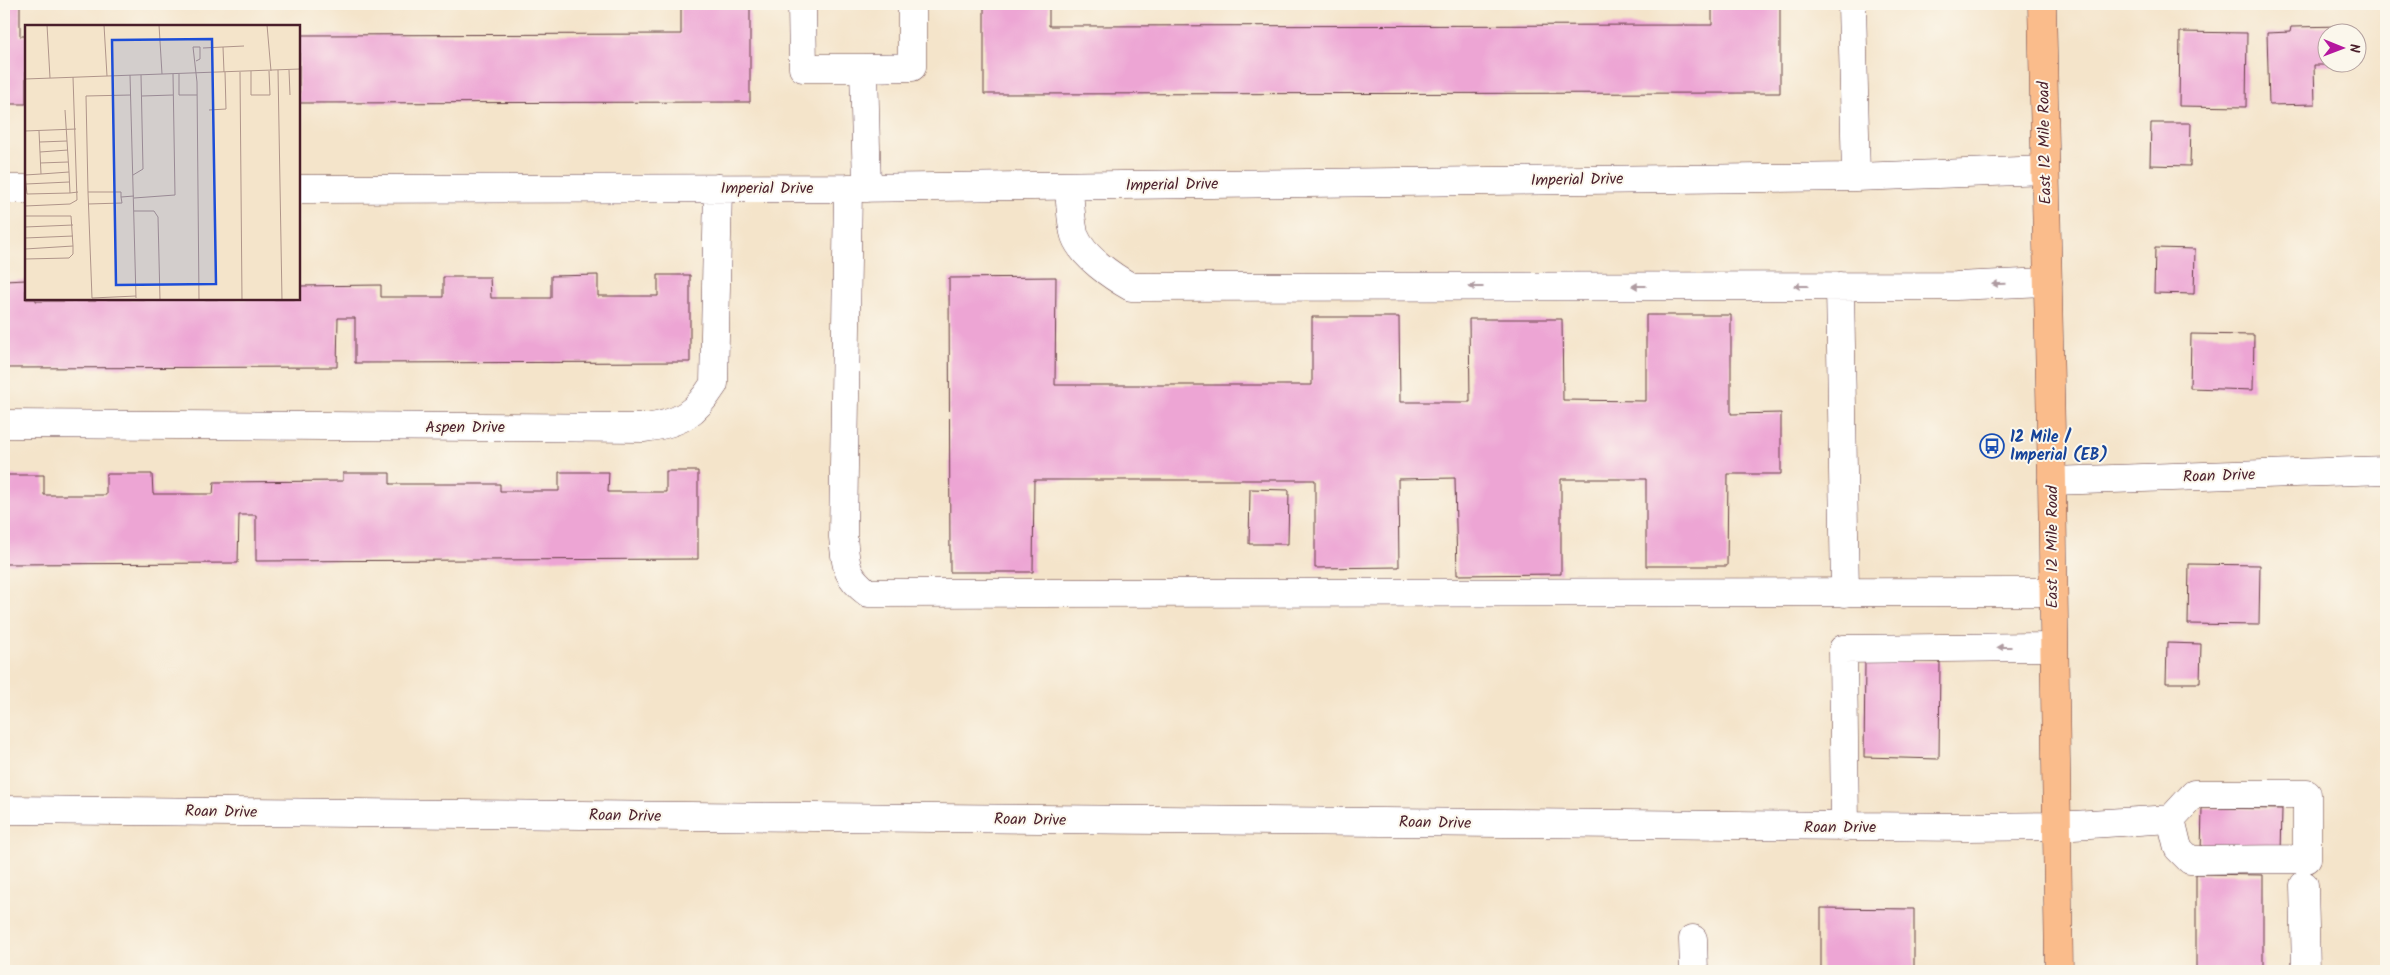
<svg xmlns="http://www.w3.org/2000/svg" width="2390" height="975" font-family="Kalam,sans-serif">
<rect width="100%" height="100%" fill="#fbf7ec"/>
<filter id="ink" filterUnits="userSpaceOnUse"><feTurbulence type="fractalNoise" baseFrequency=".02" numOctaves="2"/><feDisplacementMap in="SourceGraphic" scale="10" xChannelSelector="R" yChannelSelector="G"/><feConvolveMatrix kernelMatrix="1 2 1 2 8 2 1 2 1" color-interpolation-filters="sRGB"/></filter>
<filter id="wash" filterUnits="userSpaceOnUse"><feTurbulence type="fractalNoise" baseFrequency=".0096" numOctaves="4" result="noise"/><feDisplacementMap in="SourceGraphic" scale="20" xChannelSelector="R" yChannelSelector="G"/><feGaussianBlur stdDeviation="1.12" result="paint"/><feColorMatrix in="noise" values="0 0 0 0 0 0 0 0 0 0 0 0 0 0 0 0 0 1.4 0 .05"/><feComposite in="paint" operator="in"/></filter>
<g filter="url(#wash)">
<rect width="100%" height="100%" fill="#f4e4ca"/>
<g id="blocks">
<!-- building -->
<path fill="#eda5d4" d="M4,4H20V36H26V104H4Z
M681,4H750V102L299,103V35L681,34Z
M984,4H1049V26L1712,25V4H1780V93L984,94Z
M2344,26V32H2328V62H2344V65H2314L2315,104L2269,105L2267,33L2290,32L2291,27Z
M2180,32L2247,33L2246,107L2179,106Z
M2151,123H2191L2190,166L2150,165Z
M2155,248L2195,249L2194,294L2154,293Z
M598,275V296H658V275H690V362L355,363V318H338L337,367L4,368V281L26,280V299H36V301H96V299H299V286L381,285V297H443V277H490L491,298H551V276Z
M1056,277L1055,385H1312V317H1399L1400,402H1470L1469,319H1562L1563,400L1646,401V315H1731V414L1781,413V474H1728L1727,566H1646V479H1561V574L1457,575L1455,478L1398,479L1399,567L1315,568V480H1034L1033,572H950L949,278Z
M2191,334L2254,335L2253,390L2190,388Z
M666,471H698V559L256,561V515H239L238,563L4,564V475H44V495H106V474H152L153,494H213L214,482L343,481V473H390V484H500V491H559V472H609L608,492H666Z
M1250,489L1289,490L1288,544H1249Z
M2189,564L2260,565L2259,625L2188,624Z
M2167,643L2201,644L2200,683H2166Z
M1865,661L1940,662L1939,759L1864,757Z
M2202,808L2282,809L2281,854L2201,853Z
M2196,874L2263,875V971H2196Z
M1821,908L1914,909V971H1821Z"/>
</g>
</g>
<g filter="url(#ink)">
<use href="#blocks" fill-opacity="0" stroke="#643d43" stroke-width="1"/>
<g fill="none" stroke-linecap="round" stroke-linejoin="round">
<!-- minor casing -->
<g stroke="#643d43" stroke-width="29">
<path id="minor" d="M802,4L803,68H864
M1852,4L1856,177
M1068,186C1071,201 1070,221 1075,236C1082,256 1113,277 1131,287L1956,286L2048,282
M848,188L843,537C846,564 844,575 868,593L2052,592
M867,188L864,68L912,67V4
M4,189H26
M299,189L848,188L1856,177L2045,170
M1840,286L1845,593
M4,424L645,428C681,423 695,414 714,384L718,188
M2052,481L2386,470
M4,810L1967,827L2057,826L2171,819L2194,794H2307V859L2190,860L2178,848L2171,819
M1845,827L1843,649L2053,647
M2304,885L2306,971
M1693,939L1694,971"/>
</g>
<!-- major casing -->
<g stroke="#643d43" stroke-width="29">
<path id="major" d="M2042,4L2052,481L2059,971"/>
</g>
<!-- minor -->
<use href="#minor" stroke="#fff" stroke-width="28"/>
<!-- major -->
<use href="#major" stroke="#fabc8b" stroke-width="28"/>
</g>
<!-- one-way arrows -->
<defs><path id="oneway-solid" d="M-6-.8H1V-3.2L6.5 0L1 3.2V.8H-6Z" transform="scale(1.25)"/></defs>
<g fill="#ae9aa0">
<use href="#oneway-solid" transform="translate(1999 284) rotate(178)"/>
<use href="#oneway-solid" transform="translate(1639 286) rotate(180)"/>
<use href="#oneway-solid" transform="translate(1801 286) rotate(180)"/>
<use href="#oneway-solid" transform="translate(1476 287) rotate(180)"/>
<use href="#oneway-solid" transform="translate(2004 647) rotate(180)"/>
</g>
</g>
<!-- icons -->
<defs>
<g id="bus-ring" transform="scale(1.25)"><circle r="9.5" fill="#fbf7ec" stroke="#1a4fb4" stroke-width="1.5"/><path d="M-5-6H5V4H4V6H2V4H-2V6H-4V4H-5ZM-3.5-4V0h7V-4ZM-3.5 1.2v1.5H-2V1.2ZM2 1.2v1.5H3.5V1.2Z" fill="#1a4fb4"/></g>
</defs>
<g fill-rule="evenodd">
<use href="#bus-ring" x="1992" y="446"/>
</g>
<g text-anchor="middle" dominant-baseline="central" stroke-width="4" stroke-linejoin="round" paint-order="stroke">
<!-- street labels -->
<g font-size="16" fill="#4a1f2b" stroke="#fbf7ec">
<text transform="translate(2045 143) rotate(-91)">East 12 Mile Road</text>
<text transform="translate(1577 180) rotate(-1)">Imperial Drive</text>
<text transform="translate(1172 185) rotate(-1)">Imperial Drive</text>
<text x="767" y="188">Imperial Drive</text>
<text x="465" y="427">Aspen Drive</text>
<text transform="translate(2219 476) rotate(-2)">Roan Drive</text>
<text transform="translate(2052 547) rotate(-90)">East 12 Mile Road</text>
<text transform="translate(221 812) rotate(1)">Roan Drive</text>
<text transform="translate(625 816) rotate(1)">Roan Drive</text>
<text transform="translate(1030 820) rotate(1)">Roan Drive</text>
<text transform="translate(1435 823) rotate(1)">Roan Drive</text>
<text x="1840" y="827">Roan Drive</text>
</g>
<!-- transit labels -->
<g font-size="16" font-weight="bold" fill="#164399" stroke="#fbf7ec" text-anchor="start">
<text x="2010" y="437">12 Mile /<tspan x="2010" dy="18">Imperial (EB)</tspan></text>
</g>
</g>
<!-- overview -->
<g transform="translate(25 25)">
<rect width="275" height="275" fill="#f4e4ca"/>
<path fill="none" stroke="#b0958a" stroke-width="1" d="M22,0L25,53M79,0L82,51M134,0L137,49M242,0L246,46M198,22L219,21M178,23L198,22L199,47M171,36L175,34V22H168L172,57L174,275M253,45L257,275M264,45L265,70M226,46V70H245L244,46M215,47L217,275M154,49V70H172M105,50L111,273M0,54L275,44M106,70L61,71L63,167L67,273L111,271M117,71L148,70M40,85L42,116M184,85L201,84L200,47M0,106L51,104M14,106L16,149L44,147L45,168L53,167M15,117L42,116L44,147M15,127L43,125M15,138L43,137M16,149L0,150L2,169L45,168M108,150L118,144L116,50M1,159L44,157M63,167H96V172L109,171M109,173L150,170L148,49M63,179L97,178L96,172M0,181L45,179L52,175L48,52M109,186H129L133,192L135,275M0,191H46L48,221L0,224M0,202L48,200M0,213L48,211M0,234L44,233L48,229V221"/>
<path fill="#1d4ed8" fill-opacity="0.15" stroke="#1d4ed8" stroke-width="2.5" d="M187,14L191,259L91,260L87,15Z"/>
<rect width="275" height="275" fill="none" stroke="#4a1f2b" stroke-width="2.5"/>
</g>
<!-- margin -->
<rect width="2390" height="975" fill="none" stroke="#fbf7ec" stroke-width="20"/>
<!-- north arrow -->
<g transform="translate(2342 48) rotate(91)"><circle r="24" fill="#fbf7ec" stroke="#b4a19f"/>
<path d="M0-4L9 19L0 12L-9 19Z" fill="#b5179e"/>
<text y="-8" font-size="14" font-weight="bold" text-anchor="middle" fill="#4a1f2b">N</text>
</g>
</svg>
